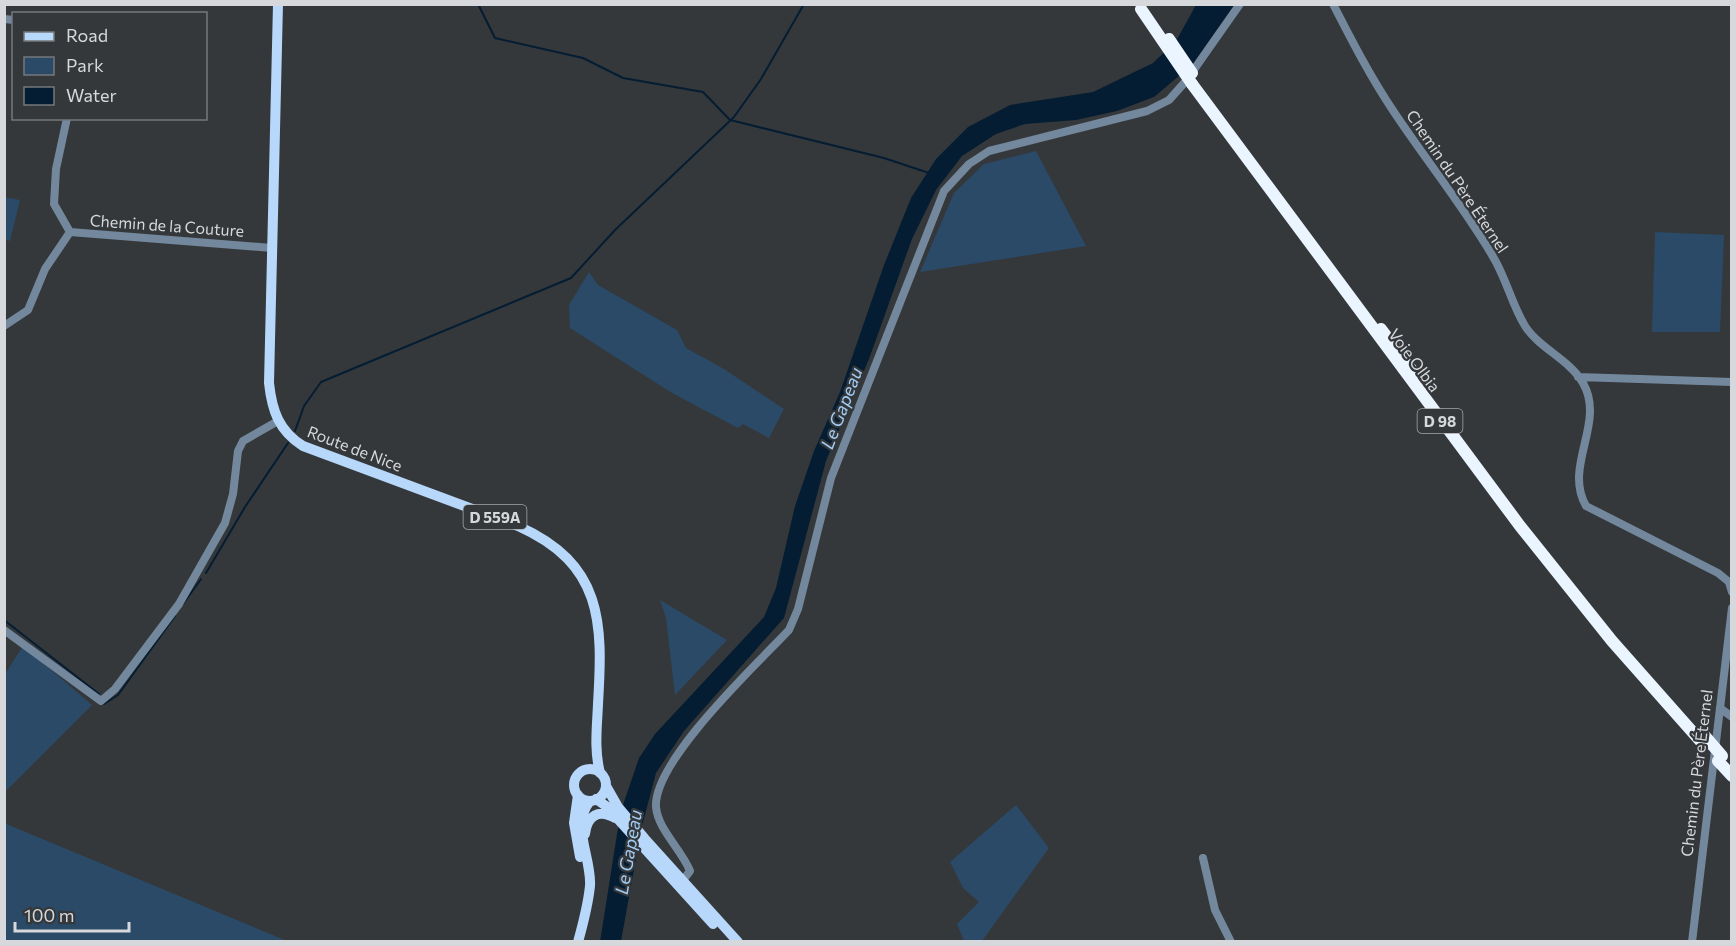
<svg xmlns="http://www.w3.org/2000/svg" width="1736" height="946" font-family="Commissioner,sans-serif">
<rect width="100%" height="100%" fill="#34383b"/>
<!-- green -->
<path fill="#2b4a68" d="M1036,151L1086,246L920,272L954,193L984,164Z
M4,197L20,200L10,241L5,239Z
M1655,232L1724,235L1720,332H1652Z
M589,272L598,285L677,330L686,348L724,369L784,409L769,438L743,424L738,428L672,393L570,328L569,305Z
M660,600L727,640L675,695L666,618Z
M23,646L92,705L5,792V674Z
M1016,805L1049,848L982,941H964L957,924L979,902L963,888L950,862Z
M4,823L287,941H5Z"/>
<!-- water -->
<path fill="#051d33" d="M1196,5H1234L1192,65L1154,97L1117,111L1076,120L1025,124L996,134L962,156L936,190L912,239L869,359L826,461L784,618L684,731L656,773L642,826L621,941L600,942L617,834L624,802L639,758L655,734L764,617L776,588L795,506L814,451L840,392L884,265L911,198L936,159L968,127L1010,105L1093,92L1153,63L1176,41Z"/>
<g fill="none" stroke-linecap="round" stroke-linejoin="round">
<!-- stream -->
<path stroke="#051d33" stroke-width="2" d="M478,4L495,38L583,58L623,78L703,92L730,120L884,158L929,173
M295,431L304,406L321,382L571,278L615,230L734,117L761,79L804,4
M206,573L245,507L288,443
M183,604L201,579
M4,620L99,694
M104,704L118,695L175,616"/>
<!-- minor -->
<path stroke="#74889d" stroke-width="8" d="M1333,4C1352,41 1371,78 1394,112C1426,160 1463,206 1492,255C1506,277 1511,303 1525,326C1539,348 1570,360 1583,383C1606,423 1563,466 1586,506L1718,573L1729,582L1732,592
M4,19L14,20
M67,118L56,169L54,204L70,232
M4,326L28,310L45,269L70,232L272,248
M1578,377L1732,382
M4,630L101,701L115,689L179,604L225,523L233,494L238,451L243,441L278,421
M1720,708L1732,717
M1203,858L1215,910L1231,942
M680,884L690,871C682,850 658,830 656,807C653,761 757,664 789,630L798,609L831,478L944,191L969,164L989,151L1147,111L1169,100L1186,81L1240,4
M1692,942L1732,608"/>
<!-- major -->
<path stroke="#b7d8fb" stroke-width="10" d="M278,4L269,383C272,411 279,431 303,446L518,526C603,564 603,622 598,704C597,728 594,749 600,773
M574 785a16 16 0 1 1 32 0a16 16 0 1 1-32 0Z
M606,786L618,807L645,839L738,942
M578,795L574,823L580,857
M596,799L606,806L713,924
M585,834C587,815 599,809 615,818
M578,942C583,924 588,905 590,886C592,858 570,825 590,801"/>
<!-- highway -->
<path stroke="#ebf5ff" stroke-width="12" d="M1169,39L1192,73
M1192,84L1520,526L1612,641L1704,745
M1381,329L1414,373
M1718,761L1732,776"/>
<!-- highway-bridge -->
<path stroke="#ebf5ff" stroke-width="12" d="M1141,9L1192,84
M1703,734L1722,756"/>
</g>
<g text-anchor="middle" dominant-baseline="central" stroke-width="4.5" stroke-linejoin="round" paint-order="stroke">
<!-- shield labels -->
<g fill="#34383b" stroke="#a5a8ab" stroke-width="1.5">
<rect x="1417.5" y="409" width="45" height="24" rx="4.5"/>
<rect x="463.5" y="505" width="63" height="24" rx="4.5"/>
</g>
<g font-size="15" font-weight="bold" fill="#d6d8db">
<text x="1440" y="421">D 98</text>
<text x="495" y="517">D 559A</text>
</g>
<!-- street labels -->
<g font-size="16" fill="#d6d8db" stroke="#34383b">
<text transform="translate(1458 181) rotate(56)">Chemin du Père Éternel</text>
<text transform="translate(167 225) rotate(4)">Chemin de la Couture</text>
<text transform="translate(1415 360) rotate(53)">Voie Olbia</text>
<text transform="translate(355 448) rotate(21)">Route de Nice</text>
<text transform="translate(1696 773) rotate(-83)">Chemin du Père Éternel</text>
</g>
<!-- water labels -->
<g font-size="18" font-style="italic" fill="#a3cbf3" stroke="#34383b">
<text transform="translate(841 408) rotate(-69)">Le Gapeau</text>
<text transform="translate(628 852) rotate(-80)">Le Gapeau</text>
</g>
</g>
<!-- border -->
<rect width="1736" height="946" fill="none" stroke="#d6d8db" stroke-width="12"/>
<!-- legend -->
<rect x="12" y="12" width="195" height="108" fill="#34383b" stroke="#75787b" stroke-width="1.5"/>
<rect x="24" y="32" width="30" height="9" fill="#b7d8fb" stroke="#75787b" stroke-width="1.5"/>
<text x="66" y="42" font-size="18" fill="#d6d8db">Road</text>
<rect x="24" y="57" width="30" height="18" fill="#2b4a68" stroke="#75787b" stroke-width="1.5"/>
<text x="66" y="72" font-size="18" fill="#d6d8db">Park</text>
<rect x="24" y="87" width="30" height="18" fill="#051d33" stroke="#75787b" stroke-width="1.5"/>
<text x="66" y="102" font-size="18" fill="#d6d8db">Water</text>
<!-- scale -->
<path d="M15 922v9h114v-9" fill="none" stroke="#d6d8db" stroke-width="3"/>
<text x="24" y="922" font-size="18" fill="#d6d8db" stroke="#34383b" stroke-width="4.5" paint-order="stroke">100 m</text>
</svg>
